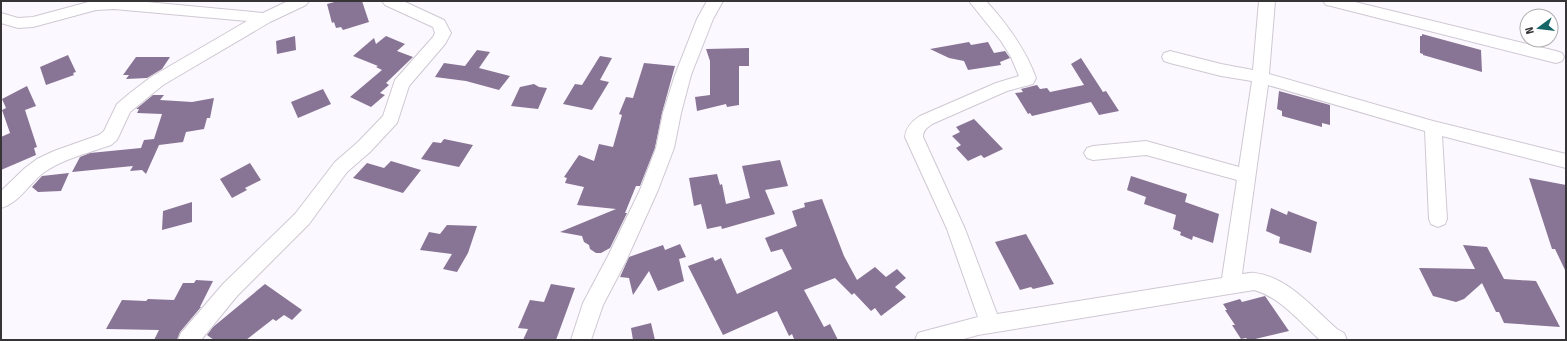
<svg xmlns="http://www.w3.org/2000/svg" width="1567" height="341" font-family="'Fira Sans Condensed',sans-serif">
<rect width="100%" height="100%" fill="#fcf8ff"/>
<!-- building -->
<path fill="#887494" d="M338,1H362L369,22L343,30L341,27L336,28L334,22L332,23L327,4Z
M1422,34L1481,50L1482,72L1423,55V54L1420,53V36H1422Z
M295,36L296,50L277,54L276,41Z
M386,36L405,44L397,51L413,57L386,83L389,85L380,93L385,95L371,107L350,97L382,70L376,67L378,66L353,56L374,38L376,44Z
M969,42L971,45L988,42L994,53L1005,51L1010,58L1000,62L1001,65L968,70L964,61L949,58L930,49Z
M749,48V66H739V105L727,107L726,104L697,111L695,97L710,95V61L706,49Z
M477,50L490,52L479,68L510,76L499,90L466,81L435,77L444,63L465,66Z
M68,55L76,72L73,73L74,75L46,85L40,67Z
M600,56L612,58L600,80L609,82L592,110L563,104L575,84L582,85Z
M136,57H170L162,69L147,78L126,79L129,75H123Z
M1081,58L1103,92L1106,91L1119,111L1099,115L1091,102L1032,116L1030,113L1028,114L1015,93L1023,92L1021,89L1037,85L1040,89L1047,88L1050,92L1084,85L1071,64Z
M644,63L675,66L662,113L655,148L640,186H636L625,213H627L610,248L601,253H596L590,249L589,245L584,242L582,236L560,232L616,209L577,205L584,187L565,183L567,178L564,177L579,155L594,161L599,144L613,147L622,115L619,114L626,97L633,98Z
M534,84L539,87L547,88L538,109L511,106L520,87Z
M27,86L36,106L25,110L37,147L34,148L36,155L1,170V137L10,133L2,110L6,108L2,99Z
M323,89L331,104L298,118L291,102Z
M1279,91L1330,105V125L1322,123V127L1282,116V111L1277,109Z
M153,95H164L160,100L192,102L214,98L210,118H207L204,129L186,132L183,142L159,145L146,174L142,170L130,171L133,166L72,172L80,157L90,153L141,148L144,140L154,139L162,114L137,113L139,109H136Z
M974,119L1003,149L984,158L981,155L968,161L956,148L961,145L952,136L960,132L956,127Z
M444,139L473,145L459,167L421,159L433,142L441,143Z
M780,160L788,186L765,190L775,214L722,229L721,226L707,229L701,204L694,206L689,178L717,174L720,185L722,184L726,204L750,198L742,166Z
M391,161L421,170L403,193L353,178L367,163L384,168Z
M250,163L261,180L245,188L247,190L232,198L220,179Z
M69,173L61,191L38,192L32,187L42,176Z
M1131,176L1187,194L1185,202L1219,214L1213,243L1193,236L1192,240L1180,235L1181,232L1173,229L1176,215L1144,204L1146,197L1127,190Z
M1529,178L1566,185V272L1555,249H1552Z
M822,199L844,256L857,280L875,267L886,277L897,269L906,278L895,287L906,297L881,316L875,308L871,311L854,293L852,295L835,278L804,290L824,327L830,324L838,340H792L794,339L792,334L789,336L777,311L723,335L688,266L713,257L715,261L721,258L737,294L792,269L782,249L771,252L765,238L797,226L792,211L805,207L804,203Z
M192,202V222L162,230L163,211Z
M1271,208L1287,215L1288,211L1317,222L1311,253L1279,243L1280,237L1266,231Z
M447,225L477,226L468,253L457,272L443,269L452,254L420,250L429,232L440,234Z
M1026,234L1054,284L1033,289L1031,287L1020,290L995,242Z
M680,244L686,257L679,259L684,281L658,291L649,271L633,295L629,278L620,277L629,257L663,245L665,250Z
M1463,245L1487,247L1504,279L1536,281L1560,327L1504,323L1499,312H1496L1482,283L1464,299L1456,302L1433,296L1419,268L1475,269Z
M196,280L213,281L200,307H201L180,332L177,340H154L159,330L106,329L122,300L146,301L148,299L174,300L183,283H194Z
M265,284L302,310L292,320L284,315L276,321L273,319L246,340H214L207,335L213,327Z
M551,284L575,288L556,340H523L528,329L518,328L530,300L544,302Z
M1265,296L1289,331L1251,340H1248L1246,338L1241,339L1232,325H1235L1225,310H1227L1223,304L1240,299L1242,302Z
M651,323L655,340H633L631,328Z"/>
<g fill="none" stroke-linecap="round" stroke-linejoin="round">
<!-- street casing -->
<g stroke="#cfc8d3" stroke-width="2">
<path id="street" d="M92,1H136L263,13L288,1H309L306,5L270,22L163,85L130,112L117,140L111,145C88,153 63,159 43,173C29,184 19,203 1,208V191L25,168L37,159L54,151L99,135L104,131L117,104L130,93L151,77L247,21L114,9L96,10L33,27L18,28L1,23V13L18,18L33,17Z
M382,1H403L444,20L451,33L445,44L409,86L397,123L370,152L347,172L309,224L237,296L201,340H178L181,333L223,284L295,214L335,162L358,142L383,116L395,80L433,37L435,33L433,27L385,5Z
M707,1H723L713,19L691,75L681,113L674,148L658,190L626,261L603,305L591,340H571L583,303L608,256L640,190L656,148L663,113L675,75L697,19Z
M969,1H986C1007,24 1025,48 1036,78L1033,84L1007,91L932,124C927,128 923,130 923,137L965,229L997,314L1222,278L1237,180L1146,155L1093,160L1087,158L1084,153L1087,148L1093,146L1146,141L1239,167L1252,81L1221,76L1170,63L1164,61L1162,57L1164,53L1170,51L1221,64L1253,70L1259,1H1275L1269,74L1433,121L1566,154V168L1442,136L1447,219L1445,224L1438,227L1431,224L1429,219L1425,131L1268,85L1242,274C1246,274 1251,272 1254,273C1287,276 1314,309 1337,329L1344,333L1347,340H1320C1300,322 1280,297 1254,290L978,335L960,340H915L918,333L925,331L978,317L947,229L905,137C906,127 912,121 920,116L996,83L1019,76L1011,57L1001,41Z
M1323,1H1351L1556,51L1562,53L1564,57L1562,61L1556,63L1331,6L1326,5Z"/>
</g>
<!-- street -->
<use href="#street" fill="#fff" fill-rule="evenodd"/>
</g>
<!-- border -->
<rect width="1567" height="341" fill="none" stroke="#373438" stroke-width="4"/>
<!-- north arrow -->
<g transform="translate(1539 28) rotate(255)"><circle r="19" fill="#ffffff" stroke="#afaeaf"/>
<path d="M0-3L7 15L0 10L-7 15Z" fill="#166567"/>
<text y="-6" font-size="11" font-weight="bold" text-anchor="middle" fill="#373438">N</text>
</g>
</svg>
